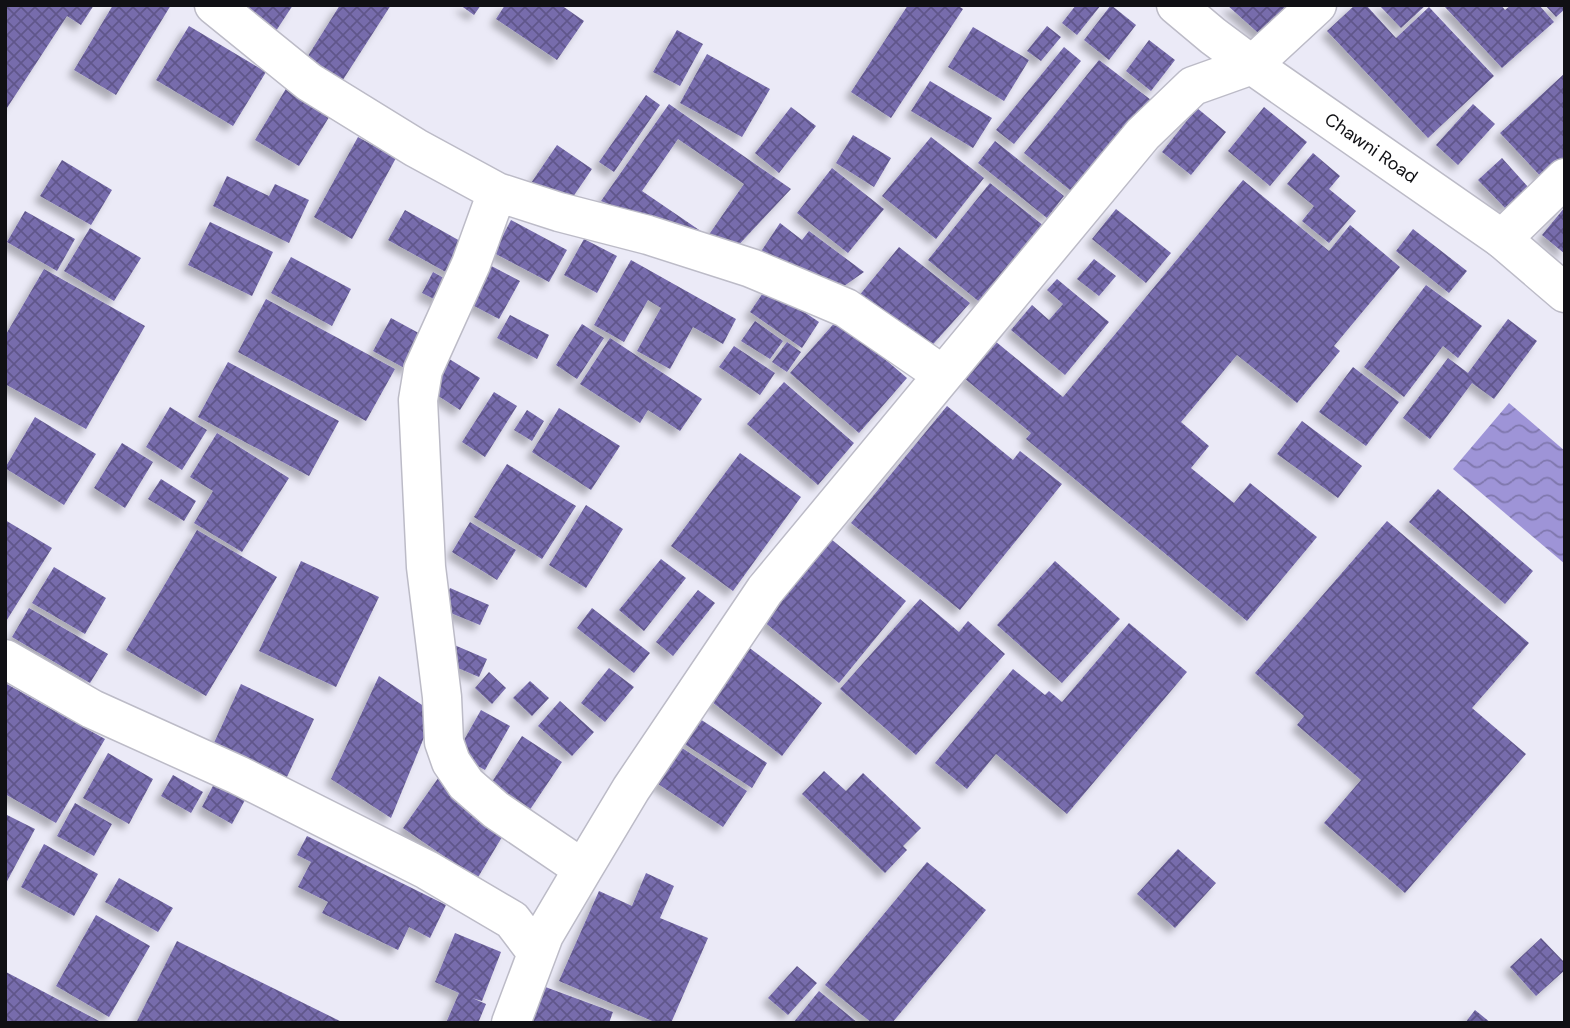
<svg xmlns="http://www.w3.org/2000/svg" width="1570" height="1028" font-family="'DM Sans',sans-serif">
<defs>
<pattern id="water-waves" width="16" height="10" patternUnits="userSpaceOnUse" patternTransform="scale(1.75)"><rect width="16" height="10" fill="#9e94d7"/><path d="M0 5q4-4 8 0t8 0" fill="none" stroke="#7f77ad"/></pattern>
<pattern id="building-cross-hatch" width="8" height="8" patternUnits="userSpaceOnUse" patternTransform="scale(1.75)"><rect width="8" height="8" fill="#776cac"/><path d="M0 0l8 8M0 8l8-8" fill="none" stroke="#60578b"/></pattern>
<filter id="shadow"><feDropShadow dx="-6" dy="6" stdDeviation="3.5" flood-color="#0004"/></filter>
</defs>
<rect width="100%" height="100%" fill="#ebeaf7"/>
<!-- water -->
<path fill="url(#water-waves)" d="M1509,403L1565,451V564L1453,469Z"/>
<!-- building -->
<path fill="url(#building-cross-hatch)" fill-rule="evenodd" filter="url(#shadow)" d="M5,5H94L81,25L67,16L5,111Z
M113,5H171L116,95L74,70Z
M230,5H293L272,37Z
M340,5H391L337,89L301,67Z
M460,5H481L474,15Z
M505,5H561L584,21L557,60L496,19Z
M908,5H957L963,9L891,118L851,92Z
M1076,5H1101L1077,35L1062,23Z
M1111,5L1136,25L1109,60L1084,40Z
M1227,5H1296L1265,39Z
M1355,5H1366L1396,38L1429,7L1494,76L1428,138L1327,31Z
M1379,5H1426L1401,28Z
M1447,5H1501L1505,10L1511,5H1539L1554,22L1502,68L1445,7Z
M1545,5H1565V9L1556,17Z
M189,26L266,72L233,126L156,80Z
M1047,26L1061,37L1041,61L1027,51Z
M973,27L1029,60L1004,101L948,67Z
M677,30L703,44L680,86L653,72Z
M1149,40L1175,60L1151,91L1126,71Z
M1064,47L1081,61L1014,144L996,130Z
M707,54L770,89L742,137L680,103Z
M1099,60L1151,100L1075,194L1024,153Z
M1565,73V164L1546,182L1500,133Z
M930,81L992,118L973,148L911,111Z
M287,87L331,114L299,166L255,140Z
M646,95L660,105L614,172L599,162Z
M669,104L791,189L732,252L601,201ZM678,139L744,184L708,236L642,191Z
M1473,104L1495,124L1458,165L1436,145Z
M791,107L816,126L779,173L755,153Z
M1264,107L1307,142L1270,186L1228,151Z
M1197,108L1226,132L1191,175L1162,152Z
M853,135L891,158L874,187L836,163Z
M358,137L396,158L352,239L314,217Z
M931,137L984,178L936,239L882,196Z
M995,141L1064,196L1047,218L978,163Z
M557,145L592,169L566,207L531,183Z
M1313,153L1340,176L1329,189L1356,211L1329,243L1302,221L1314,206L1287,184Z
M1502,158L1529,188L1506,209L1478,180Z
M62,160L112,190L91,225L40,196Z
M832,168L884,209L848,253L797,213Z
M227,176L269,196L275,184L309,200L289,243L213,206Z
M1243,180L1329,251L1350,225L1400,267L1334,346L1340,351L1297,403L1237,355L1181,422L1209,446L1191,468L1234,503L1250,483L1317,537L1247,621L1026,439L1031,433L964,378L995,341L1063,397Z
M990,183L1044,226L982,304L928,260Z
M1565,207V254L1542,235Z
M1116,209L1171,253L1146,283L1092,239Z
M405,210L469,246L453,276L388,240Z
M25,211L75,239L57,271L7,242Z
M511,220L567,250L549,282L494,253Z
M210,222L273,252L252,296L188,265Z
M780,223L802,240L809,231L864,272L837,291L754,262Z
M90,228L141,258L114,301L64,271Z
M1413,229L1467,271L1449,293L1396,251Z
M584,239L617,256L597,293L564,275Z
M899,247L970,303L926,352L858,297Z
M291,257L351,289L332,326L271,293Z
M1094,259L1116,276L1099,296L1077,279Z
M480,260L520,281L499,319L459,298Z
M631,260L736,319L723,344L693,327L670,369L637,351L661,308L648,300L624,342L594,325Z
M44,269L145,326L86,429L5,384V336Z
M433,272L458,286L446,305L422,293Z
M1057,279L1109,322L1065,375L1011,330L1032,305L1049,320L1063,304L1047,290Z
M1426,285L1482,326L1458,358L1443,346L1404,397L1364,367Z
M767,287L819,322L802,348L750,312Z
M266,299L395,369L366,421L238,352Z
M510,315L549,335L537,359L497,338Z
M391,318L426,337L408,370L373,351Z
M838,319L907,378L859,433L790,373Z
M1508,319L1537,341L1494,399L1472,383L1430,439L1403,418L1448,358L1468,373Z
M755,321L783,341L770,359L741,341Z
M582,324L604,338L577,379L556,365Z
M610,338L702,399L680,431L648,410L640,423L580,384Z
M787,342L801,352L787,372L772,362Z
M734,346L775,373L760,395L719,367Z
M446,357L480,378L460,410L426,388Z
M228,362L339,421L309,476L198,417Z
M1353,367L1399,402L1366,446L1319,412Z
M784,382L854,443L818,485L747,424Z
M494,392L517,406L485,457L462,442Z
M947,406L1013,460L1020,451L1062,484L960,610L851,523Z
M170,407L207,430L182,470L146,447Z
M559,408L620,446L591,490L532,452Z
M527,410L544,421L532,441L514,430Z
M35,417L96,454L64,505L5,468Z
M1302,421L1362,466L1338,498L1277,454Z
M217,433L289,478L242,552L194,523L213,491L190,477Z
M122,443L153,462L125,508L94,488Z
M740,453L801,497L733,591L671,546Z
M507,464L576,506L542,559L474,517Z
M161,479L196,501L184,521L148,499Z
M1438,489L1533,571L1505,604L1409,522Z
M586,505L623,529L586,588L549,565Z
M5,520L52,548L5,623Z
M1387,521L1529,643L1472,708L1526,754L1405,893L1324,823L1361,780L1297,725L1304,716L1255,673Z
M470,522L516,550L497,580L452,552Z
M197,530L277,577L206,696L126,650Z
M831,539L906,601L839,683L763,621Z
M661,559L686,578L644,631L619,610Z
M301,561L379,597L336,687L259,651Z
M1055,561L1120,619L1062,683L997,625Z
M54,567L106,598L85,634L32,603Z
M450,588L489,605L480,625L441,609Z
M698,590L715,603L673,656L656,642Z
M920,599L959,632L968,621L1005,654L916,755L840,689Z
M29,608L108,654L90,683L12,637Z
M592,608L650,653L634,673L577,628Z
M1129,623L1187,672L1067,814L996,754L967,789L935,763L1013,669L1045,695L1049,691L1062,702Z
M743,643L822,703L782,756L703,695Z
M452,644L487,659L479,677L444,662Z
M609,668L634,687L605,722L581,703Z
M489,672L506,688L492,704L475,688Z
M379,676L434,713L391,818L331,779Z
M530,681L549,698L532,716L513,698Z
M5,683L105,739L56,823L5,794Z
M241,684L314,719L286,779L213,745Z
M560,701L594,732L572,756L538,726Z
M481,710L510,726L485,770L456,754Z
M700,719L767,763L752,788L683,743Z
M522,736L562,762L527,814L488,788Z
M673,742L747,791L723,827L649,778Z
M108,753L153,779L129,824L83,798Z
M824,771L846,791L863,773L921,828L903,846L907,850L885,873L802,794Z
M441,774L508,827L477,879L403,828Z
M173,775L203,792L191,813L161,796Z
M215,782L245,800L232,824L202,807Z
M75,803L112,824L94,856L57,836Z
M5,814L35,829L5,885Z
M307,836L446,905L430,938L409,927L398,950L322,913L328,902L298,887L311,862L297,855Z
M44,844L98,874L74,916L21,887Z
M1178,849L1216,883L1175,928L1137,894Z
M927,862L986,910L892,1023H872L825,985Z
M646,873L674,886L660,918L708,938L671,1023H657L559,981L599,891L632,906Z
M119,878L173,908L158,932L105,902Z
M96,915L150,946L109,1017L56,986Z
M455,933L501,952L482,1001L472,998L486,1004L478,1023H446L459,993L435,982Z
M1541,938L1565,963V970L1536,996L1510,967Z
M177,941L344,1023H136Z
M797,966L817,983L788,1015L768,998Z
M6,972L103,1023H5Z
M540,985L613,1012L609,1023H527Z
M819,991L858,1023H793Z
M1475,1010L1491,1023H1465Z"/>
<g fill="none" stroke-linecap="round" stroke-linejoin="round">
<!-- street casing -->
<g stroke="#bcbbc7" stroke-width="41">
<path id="street" d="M214,5L309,82L416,148L497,192L559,212L648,235L751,268L846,308L943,375
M497,192L471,264L423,370L418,400L426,567L442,697L444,742L451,762L466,784L496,810L583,869
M1502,239L1565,178
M5,659L92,709L238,775L427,870L512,920L537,953
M511,1023L544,935L583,869L631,789L765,590L1143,134L1193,86L1252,65L1317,5"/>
</g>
<!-- secondary casing -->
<g stroke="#bcbbc7" stroke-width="41">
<g id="secondary">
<path id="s1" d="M1176,5L1213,36L1252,65L1502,239L1565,293"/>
</g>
</g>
<!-- street -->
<use href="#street" stroke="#fff" stroke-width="38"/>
<!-- secondary -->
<use href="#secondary" stroke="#fff" stroke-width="38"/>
</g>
<g text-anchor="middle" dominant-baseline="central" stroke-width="7" stroke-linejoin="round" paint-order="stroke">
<!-- street labels -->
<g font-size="18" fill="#101014" stroke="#f8f8fd">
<text stroke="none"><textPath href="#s1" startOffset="242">Chawni Road</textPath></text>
</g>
</g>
<!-- border -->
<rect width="1570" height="1028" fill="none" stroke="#101014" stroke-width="14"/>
</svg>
